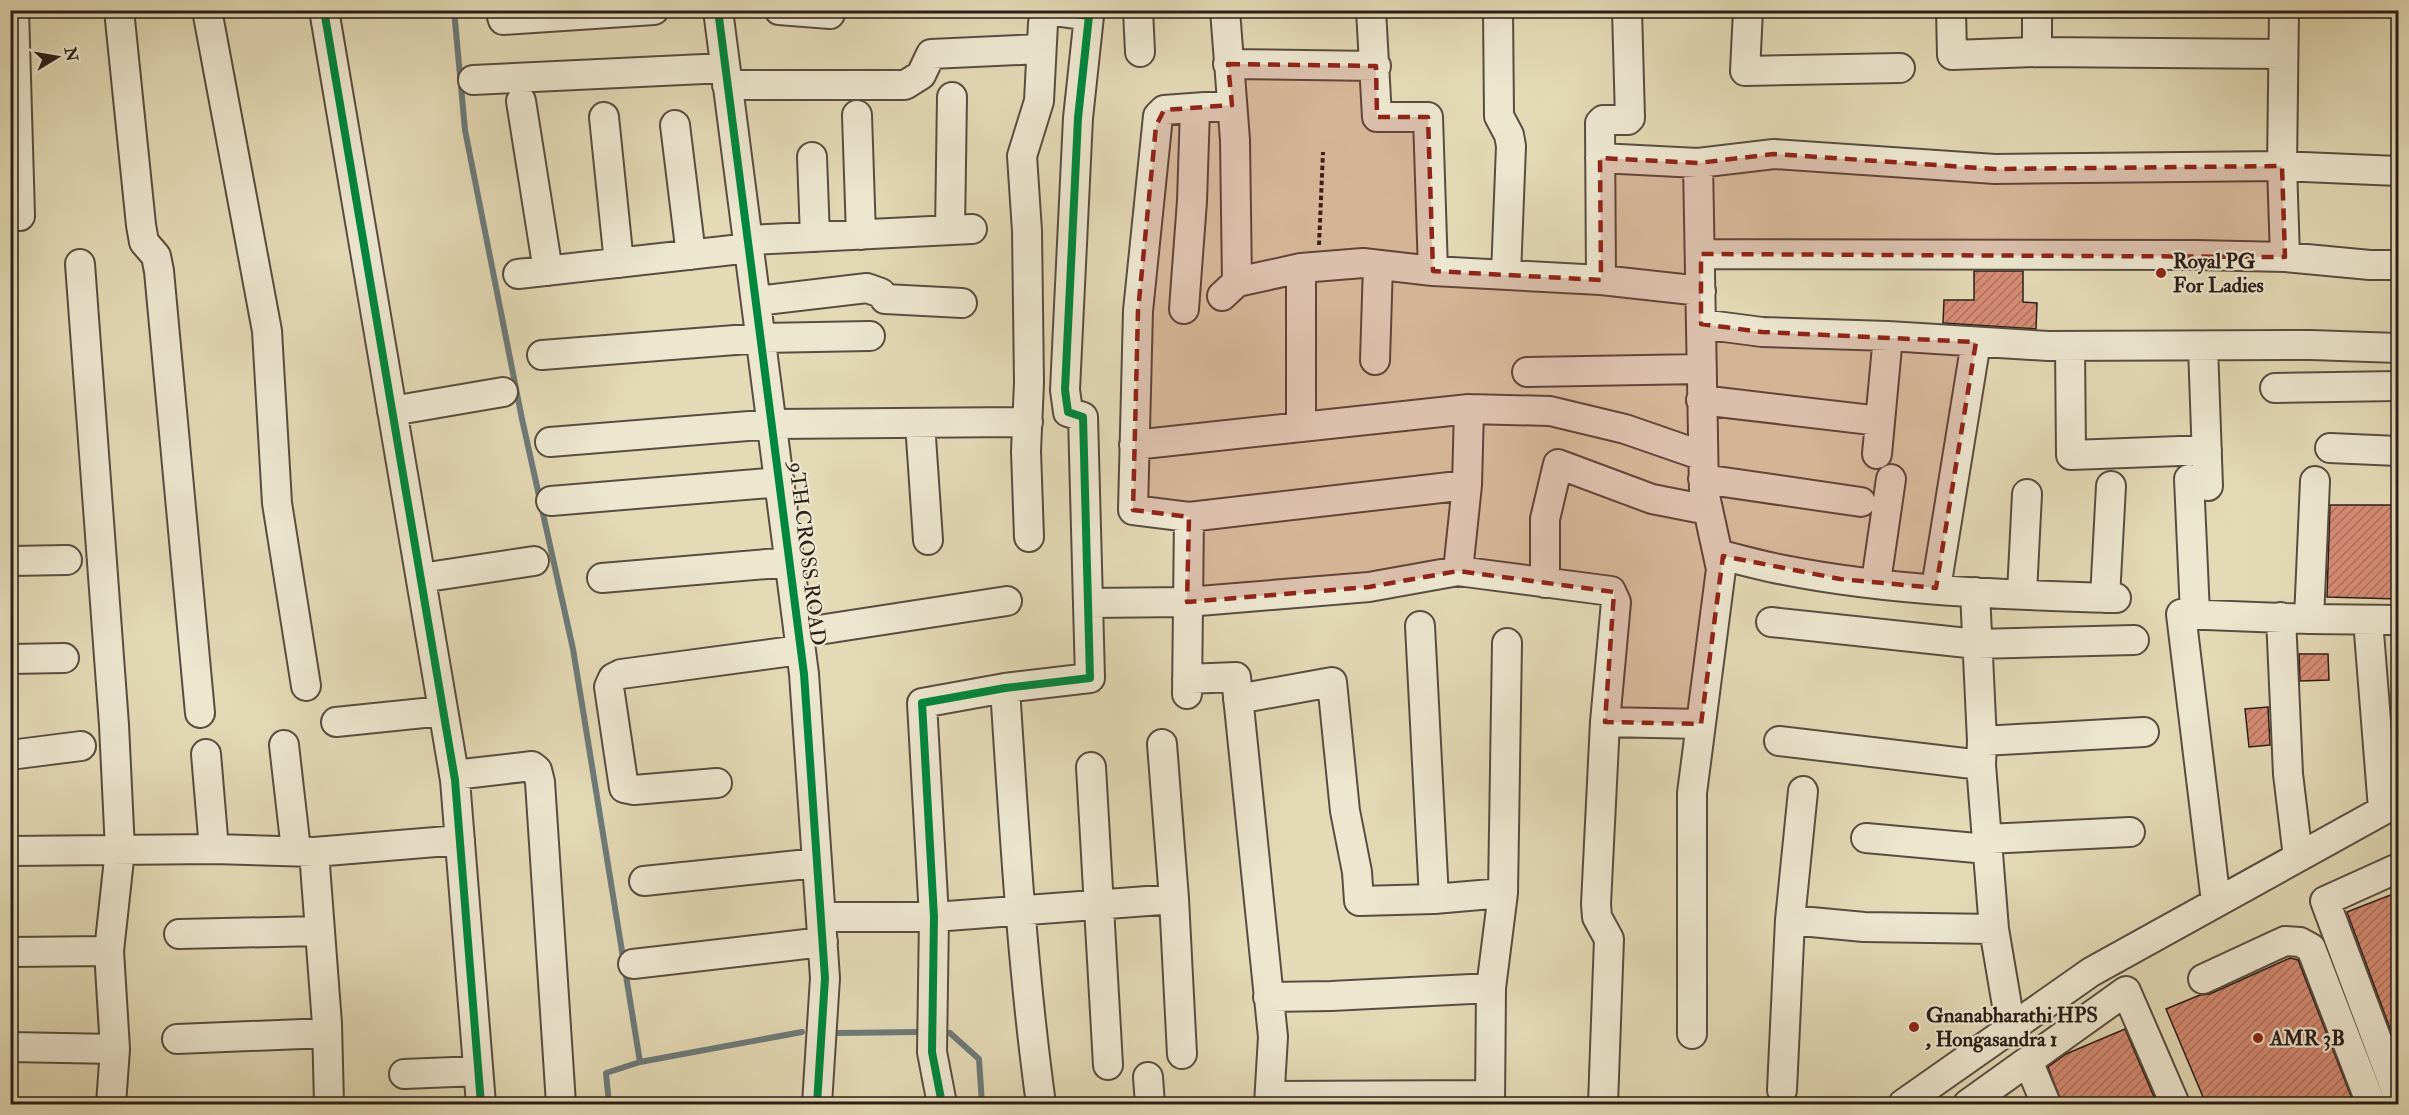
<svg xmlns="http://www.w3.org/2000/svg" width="2409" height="1115" font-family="'IM FELL Double Pica',serif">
<defs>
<pattern id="building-hatch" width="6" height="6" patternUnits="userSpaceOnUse" patternTransform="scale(1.5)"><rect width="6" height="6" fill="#d68c75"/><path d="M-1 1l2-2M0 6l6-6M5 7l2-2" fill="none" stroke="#ae725f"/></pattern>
</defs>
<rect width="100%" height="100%" fill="#e4dab6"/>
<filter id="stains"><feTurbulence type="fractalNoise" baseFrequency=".00333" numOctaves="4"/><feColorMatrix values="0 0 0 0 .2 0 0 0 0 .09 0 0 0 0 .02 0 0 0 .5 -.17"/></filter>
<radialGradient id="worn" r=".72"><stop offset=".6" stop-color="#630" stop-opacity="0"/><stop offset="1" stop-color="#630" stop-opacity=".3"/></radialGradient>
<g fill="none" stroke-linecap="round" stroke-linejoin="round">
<!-- stream -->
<path stroke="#6d7a79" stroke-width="6" d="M454,10L465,130L522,419L573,649L640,1062
M836,1033L921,1032
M950,1033L979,1059L982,1104
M609,1104L606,1073L640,1062L802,1032"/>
</g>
<!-- building -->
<path fill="url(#building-hatch)" stroke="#2a1e19" stroke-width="1.5" d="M1974,271H2023V302L2037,303L2036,329L1943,323L1944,300H1974Z
M2330,505H2398V599L2327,597Z
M2299,654H2328L2329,680L2300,681Z
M2268,707L2270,745L2249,747L2245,709Z
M2398,892V1050L2347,912Z
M2290,958L2298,960L2354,1104H2206L2166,1009L2200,995L2210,994Z
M2125,1029L2157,1104H2062L2048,1067L2066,1054Z"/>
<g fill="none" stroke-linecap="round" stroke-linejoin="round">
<!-- minor casing -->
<g stroke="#584d40" stroke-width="32">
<path id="minor" d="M14,10L20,216
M119,10L141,225L144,242L156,256L159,271L200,713
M207,10L267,331L277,503L306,686
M324,10L455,780L481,1104
M500,10L503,20L654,10
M718,10L804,674L825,978L817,1104
M779,10L830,14
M1138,10L1140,52
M1225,10L1235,140L1237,282
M1371,10L1377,117H1428L1433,271
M1498,10L1499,116L1509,135L1511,146L1506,275
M1748,10L1745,71L1900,68
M1951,10L1952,55L2037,52L2283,54
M2037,10V52
M2284,10L2282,166L2285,257
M1228,64L1376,66
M473,80L725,68
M727,85H905L921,75L931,54L1041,49
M521,101L548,271
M1232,105L1164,110L1158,116L1138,311L1133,510L1189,517L1467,485
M857,115L861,235
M604,117L619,263
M675,125L691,255
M812,157L815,237
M1600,158L1698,163L1774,154L1995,169L2282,166L2398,171
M950,230L952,97
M749,240L972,229
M1701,254L2196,255L2285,257L2370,265H2398
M80,264L114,725L120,850L109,951L115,1049L111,1104
M1301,268V426
M518,274L750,248
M1601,280L1600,123L1603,120H1628L1630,118L1627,10
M1222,296L1237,282L1301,268L1363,263L1433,271L1601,280L1701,291
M756,301L867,288L881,293L885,299L962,303
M1184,309L1192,201L1195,109
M1701,324L1762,332L1888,336L2048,346L2311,345L2398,348
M2070,346L2071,455L2207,450
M2203,347L2208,486
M542,355L761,338L870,336
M1375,360L1378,265
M1527,372L1701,369
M2275,388L2398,386
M1701,400L1880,421
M392,411L503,392
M920,423L928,540
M550,442L773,424L1028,422
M1134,445L1469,409L1550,411L1625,429L1703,456
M2330,448L2398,451
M1877,454L1888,336
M1703,479L1861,502
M2189,479L2195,614
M551,501L780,482
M1029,537L1026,451L1029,383L1027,231L1022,156L1039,101L1043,23L1047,10
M1718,554C1740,560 1762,566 1784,570C1889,591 2009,595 2116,598
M10,561L67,560
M1458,571L1467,485L1469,409
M421,578L534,561
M602,578L790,562
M1876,582L1891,479
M1545,583V519L1558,464L1652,499L1708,510
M1936,588L1976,342
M1975,592L1982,741L1981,765L1994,929L2011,1029
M2022,593L2027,494
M2105,598L2111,486
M1088,603L1187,602L1369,587L1458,571L1611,591L1616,602L1605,722L1596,904L1597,917L1609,939L1603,1104
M2281,617L2288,774L2298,857
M2309,619L2315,481
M2368,620L2383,809
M1771,622L1977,644L2134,640
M1420,626L1434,899L1503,893
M799,633L1007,601
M10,659L64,658
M1187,679L1236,677L1273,1037L1269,1104
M1005,688C1014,827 1022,966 1041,1104
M1187,694L1189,517
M1238,699L1332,682L1345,811L1357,872L1359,901L1434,899
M336,722L443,711
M1605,722L1701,724
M1779,741L1981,765
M1982,741L2144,732
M1162,744L1174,899L1182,1054
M284,745L296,850
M206,754L214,849
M10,755L81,746
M1091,767L1108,1065
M454,775L532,766L537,770L540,782L561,1104
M717,783L634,790L624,788L609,687L613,678L621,674L800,650
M1866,838L1987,849
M1986,839L2130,832
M10,851L214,849L314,852L460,840
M314,852L327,1024L329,1104
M2398,868L2325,901L2398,1096
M644,881L817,863
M2216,902L2181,614L2309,619L2398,620
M821,917H934L1174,899
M1790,920L1864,927L1994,929
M179,934L320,931
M10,952L109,951
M633,964L823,942
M2203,979L2285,941L2300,942L2311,948L2371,1104
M1268,997L1331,996L1491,988
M1692,1034V793L1721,569L1704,491L1698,163
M177,1039L327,1033
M10,1047L115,1049
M2028,1061L2126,991L2175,1104
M404,1074L478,1071
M1148,1077L1150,1104
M1782,1090L1790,920L1803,791
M1270,1096L1490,1095
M942,1104L932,1052L934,917L922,703L1005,688L1090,678L1083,417L1068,412L1065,390L1078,118L1089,16L1047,10
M1490,1104L1491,988L1503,893L1507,643
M1903,1104L2091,972L2398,802
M1968,1104L2028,1061L2046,1104"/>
</g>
<!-- path -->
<path stroke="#2a1e19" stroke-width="4" stroke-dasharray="4.5 3" stroke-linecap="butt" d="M1319,245L1323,152"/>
<!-- minor -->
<use href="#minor" stroke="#ede7d0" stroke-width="28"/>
<!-- cycleway casing -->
<g stroke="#ede7d0" stroke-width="11">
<path id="cycleway" d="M324,10L455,780L481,1104
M718,10L804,674L825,978L817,1104
M942,1104L932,1052L934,917L922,703L1005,688L1090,678L1083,417L1068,412L1065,390L1078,118L1089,16L1047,10"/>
</g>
<!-- cycleway -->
<use href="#cycleway" stroke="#00873e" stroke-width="8"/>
</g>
<!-- marked area -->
<path fill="#8f2418" fill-opacity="0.2" stroke="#8f2418" stroke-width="4.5" stroke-dasharray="12 8" stroke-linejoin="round" d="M1228,64L1376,66L1377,117H1428L1433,271L1601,280L1600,158L1698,163L1774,154L1995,169L2282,166L2285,257L1701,254V324L1762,332L1976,342L1936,588L1840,579L1723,556L1701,724L1605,722L1614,592L1458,571L1369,587L1187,602L1189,517L1133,510L1138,311L1156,126L1164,110L1232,105Z"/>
<!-- markers -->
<g fill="#8f2418" stroke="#ede7d0" stroke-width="2">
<circle cx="2161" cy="273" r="6"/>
<circle cx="1914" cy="1027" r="6"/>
<circle cx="2258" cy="1038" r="6"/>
</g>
<g text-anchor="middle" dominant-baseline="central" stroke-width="4.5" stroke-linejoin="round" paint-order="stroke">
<!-- poi labels -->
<g font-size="21" font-weight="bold" fill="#2a1e19" stroke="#ede7d0" text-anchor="start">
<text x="2173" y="261">Royal PG<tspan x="2173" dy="24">For Ladies</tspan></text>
<text x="1926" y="1015">Gnanabharathi HPS<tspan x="1926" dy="24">, Hongasandra 1</tspan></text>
<text x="2270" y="1038">AMR 3B</text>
</g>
<!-- street labels -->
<g font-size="21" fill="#2a1e19" stroke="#ede7d0">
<text transform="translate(807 554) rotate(83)">9TH CROSS ROAD</text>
</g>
</g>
<!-- margin -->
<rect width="2409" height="1115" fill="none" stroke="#e4dab6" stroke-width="36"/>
<rect x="12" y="12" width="2385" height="1091" fill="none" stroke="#2a1e19" stroke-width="3"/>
<rect x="18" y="18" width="2373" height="1079" fill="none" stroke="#2a1e19" stroke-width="1.5"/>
<!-- north arrow -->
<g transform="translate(57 57) rotate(79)" stroke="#ede7d0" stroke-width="4.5" paint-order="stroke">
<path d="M0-4.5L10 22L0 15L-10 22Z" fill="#2a1e19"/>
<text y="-9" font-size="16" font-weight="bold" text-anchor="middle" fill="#2a1e19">N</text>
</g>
<rect width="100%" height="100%" filter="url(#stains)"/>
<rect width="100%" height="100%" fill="url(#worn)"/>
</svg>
